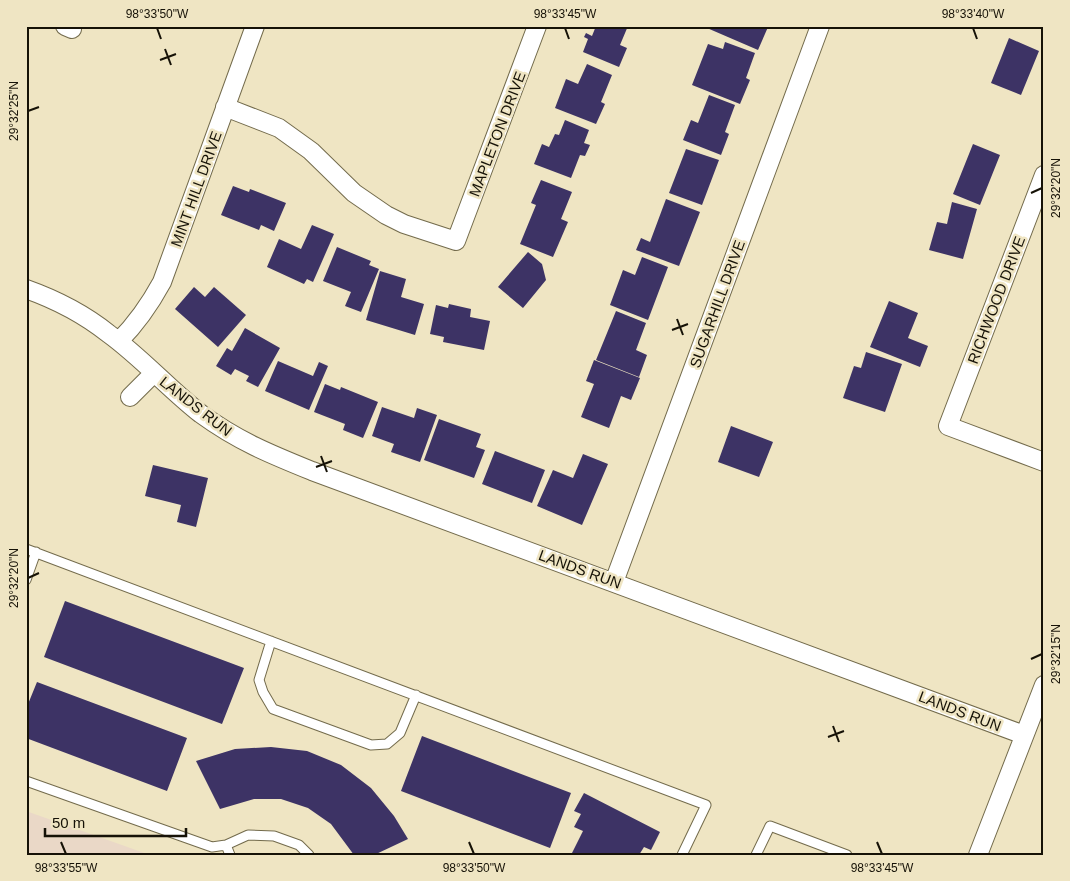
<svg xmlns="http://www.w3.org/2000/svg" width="1070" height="881" font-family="Arial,sans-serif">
<rect width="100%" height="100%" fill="#efe5c3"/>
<!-- commercial -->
<path fill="#ead8c7" d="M26,811L150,855H26Z"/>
<!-- building -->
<path fill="#3d3365" d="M596,26H628L620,45L627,48L619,67L583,52L588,39L584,37L586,33L592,36Z
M707,26H765L768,27L758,50L707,28Z
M1009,38L1039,51L1021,95L991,83Z
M725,42L755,53L746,78L750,80L740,104L692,85L708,44L723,49Z
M587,64L612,75L601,102L605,104L596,124L555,108L566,79L578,84Z
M709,95L735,105L725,132L729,134L721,155L683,140L691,120L698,123Z
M565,120L589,130L584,143L590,145L585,156L580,155L571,178L534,164L542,144L549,147L555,134L559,135Z
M973,144L1000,155L980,205L953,194Z
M686,149L719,160L702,205L669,193Z
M541,180L572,192L561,219L568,222L553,257L520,244L536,205L531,203Z
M233,186L249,192L250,189L286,203L274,231L261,225L259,230L221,215Z
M666,199L700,212L679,266L636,250L641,238L650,242Z
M952,202L977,209L963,259L929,250L937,222L947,224Z
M312,225L334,234L313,282L307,279L304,284L267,267L279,239L301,249Z
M337,247L371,261L369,265L379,269L361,312L345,306L351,292L323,281Z
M528,252L542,264L546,280L523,308L498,287Z
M642,257L668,267L648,320L610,305L623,270L635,275Z
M380,271L406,279L401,297L424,304L415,335L366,320Z
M194,287L205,297L214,287L246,315L218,347L175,309Z
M889,301L918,313L908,338L928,346L920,367L870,347Z
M449,304L471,309L470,317L490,321L484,350L443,342L444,337L430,334L436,305L448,308Z
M616,311L646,323L636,350L647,355L639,377L596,360Z
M245,328L280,348L258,387L246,381L249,376L235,369L231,375L216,366L227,348L232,351Z
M866,352L902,364L885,412L843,398L854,366L861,368Z
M594,360L640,378L631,400L621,396L609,428L581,417L594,384L586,381Z
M278,361L313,376L319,362L328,366L309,410L265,391Z
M325,384L340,390L341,387L378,402L363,438L343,430L345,424L314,412Z
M382,407L414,418L417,408L437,415L420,462L391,452L394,444L372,436Z
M439,419L481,434L476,447L485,450L474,478L424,460Z
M731,426L773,442L759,477L718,462Z
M495,451L545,470L532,503L482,484Z
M583,454L608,464L582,525L537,506L553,470L573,478Z
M153,465L208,478L196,527L177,522L181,505L145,496Z
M65,601L244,668L222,724L44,657Z
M37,682L187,738L167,791L26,738V709Z
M422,736L571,793L550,848L401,791Z
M271,747L307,751L341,765L371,788L394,816L408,839L374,855H354L331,824L308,808L281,799H254L220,809L196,761L235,749Z
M584,793L660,832L651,850L644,847L639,855H571L583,831L574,827L581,814L574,811Z"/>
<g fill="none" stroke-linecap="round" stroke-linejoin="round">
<!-- lane casing -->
<g stroke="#736b4c" stroke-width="11">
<path id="lane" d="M26,549L706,805L682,855
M26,580L36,552
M271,641L259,680L263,692L273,709L371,745L387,744L400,733L416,695
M26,781L212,847L226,845L248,835L274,836L299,845L309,855
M226,845L230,855
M756,855L770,826L847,855"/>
</g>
<!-- street casing -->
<g stroke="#736b4c" stroke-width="20">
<path id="street" d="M65,26L72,29
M225,107L279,128L311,151L354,193L386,215L404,224L456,241L537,26
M1044,175L948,426L1044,462
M26,289C57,300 84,314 109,334C142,358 169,389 201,414C238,441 270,454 312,471L1024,735
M119,341C136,324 150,304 162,282L255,26
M130,397L154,373
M614,582L820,26
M978,855L1044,685"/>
</g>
<!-- lane -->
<use href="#lane" stroke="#fff" stroke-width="9"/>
<!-- street -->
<use href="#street" stroke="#fff" stroke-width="18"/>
</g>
<!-- ticks -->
<path fill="none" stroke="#161207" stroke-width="2" d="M157,28L161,39M565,28L569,39M973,28L977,39M165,49L171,65M160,60L176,54M28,111L39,107M1031,193L1042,188M677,319L683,335M672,330L688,324M321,456L327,472M316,467L332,461M28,578L39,573M1031,659L1042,654M833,726L839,742M828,737L844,731M61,842L66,854M469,842L474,854M877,842L882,854"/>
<g text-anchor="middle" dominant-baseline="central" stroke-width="5" stroke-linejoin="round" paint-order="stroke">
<!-- street labels -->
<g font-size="15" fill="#161207" stroke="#efe5c3">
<text transform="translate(497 134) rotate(-69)">MAPLETON DRIVE</text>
<text transform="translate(196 189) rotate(-70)">MINT HILL DRIVE</text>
<text transform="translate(996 300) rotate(-69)">RICHWOOD DRIVE</text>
<text transform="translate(717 304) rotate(-70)">SUGARHILL DRIVE</text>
<text transform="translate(196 406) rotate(38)">LANDS RUN</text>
<text transform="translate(580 569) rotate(20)">LANDS RUN</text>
<text transform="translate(960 711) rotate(21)">LANDS RUN</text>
</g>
</g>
<!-- border -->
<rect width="1070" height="881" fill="none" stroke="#efe5c3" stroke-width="55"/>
<!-- scale -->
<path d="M45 828v8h141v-8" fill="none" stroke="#161207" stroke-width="2.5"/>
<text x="52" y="828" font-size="15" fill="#161207" stroke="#efe5c3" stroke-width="4" paint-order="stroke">50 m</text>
<rect x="28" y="28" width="1014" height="826" fill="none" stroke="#161207" stroke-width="2"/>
<g font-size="12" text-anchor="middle" fill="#161207">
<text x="157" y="18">98°33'50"W</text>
<text x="565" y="18">98°33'45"W</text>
<text x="973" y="18">98°33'40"W</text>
<text transform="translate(14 111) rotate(-90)" y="4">29°32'25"N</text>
<text transform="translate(1056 188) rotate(-90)" y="4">29°32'20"N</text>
<text transform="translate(14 578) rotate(-90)" y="4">29°32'20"N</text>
<text transform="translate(1056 654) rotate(-90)" y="4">29°32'15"N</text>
<text x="66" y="872">98°33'55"W</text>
<text x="474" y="872">98°33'50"W</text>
<text x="882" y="872">98°33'45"W</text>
</g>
</svg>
